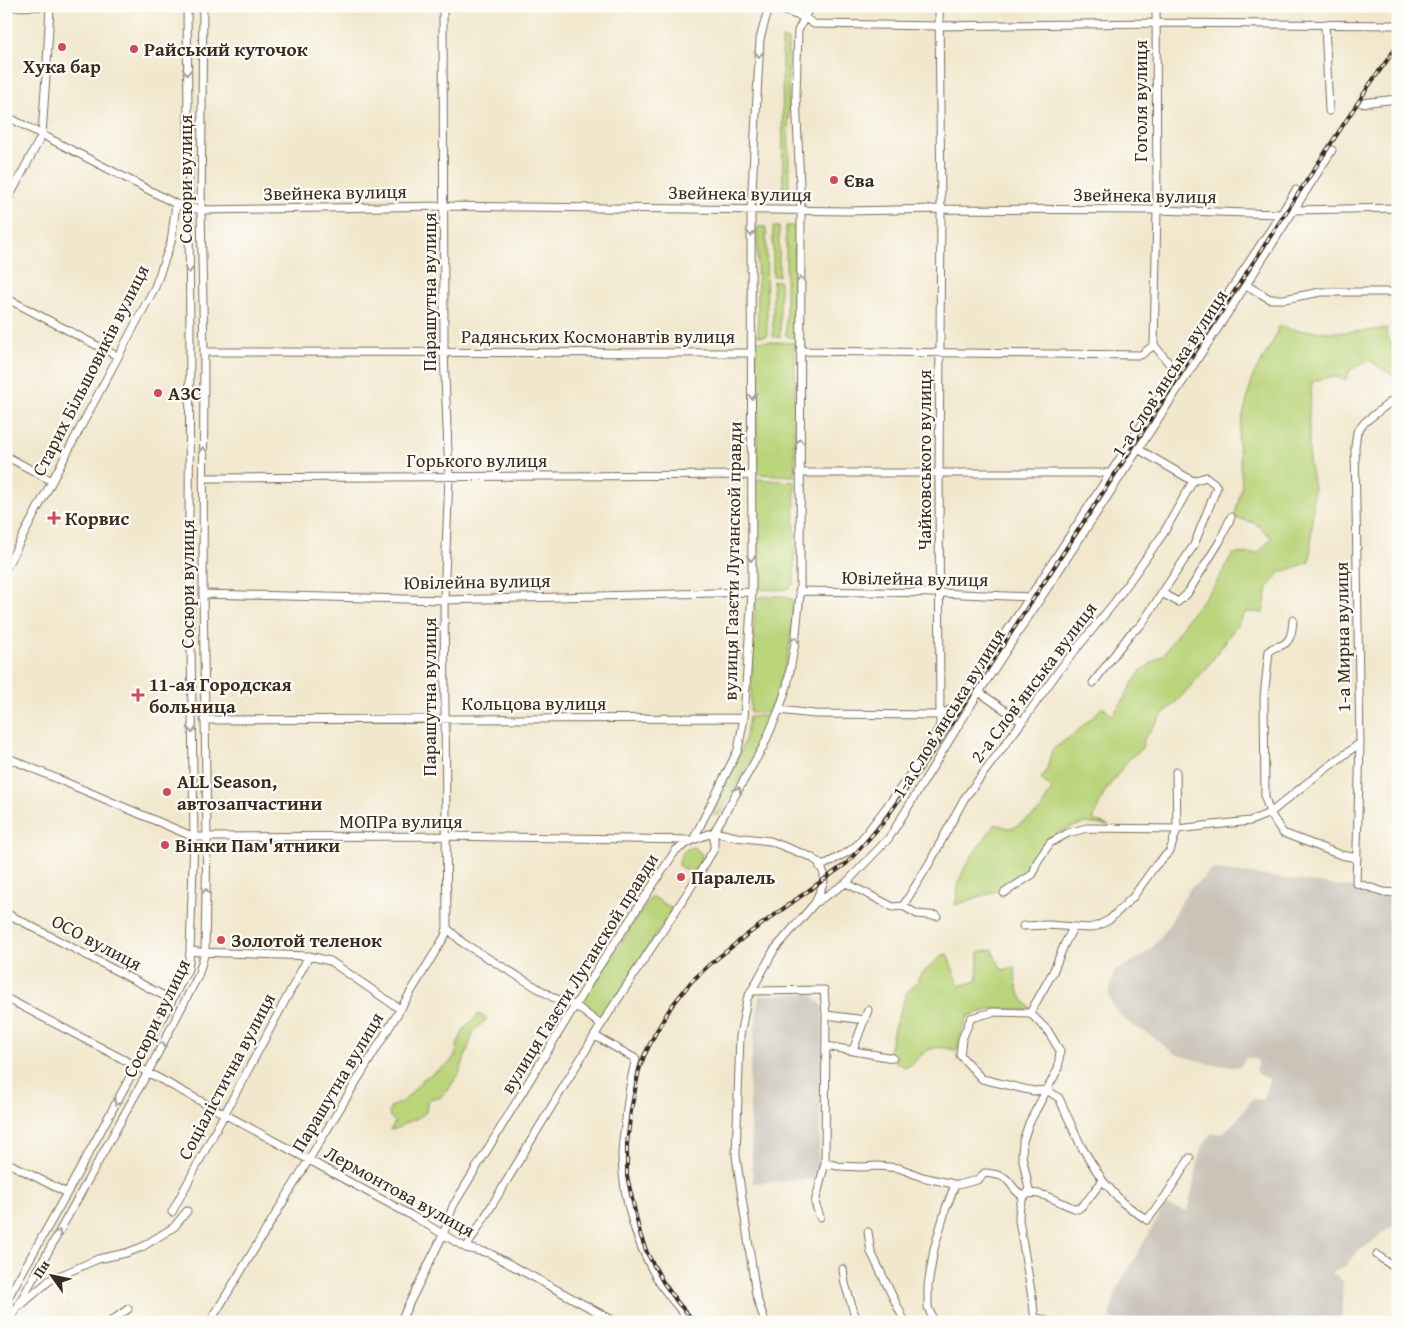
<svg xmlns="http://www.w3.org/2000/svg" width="1404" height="1328" font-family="'Gentium Book Plus',serif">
<rect width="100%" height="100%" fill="#fdfcf7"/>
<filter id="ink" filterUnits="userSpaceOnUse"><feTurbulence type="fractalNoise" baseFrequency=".02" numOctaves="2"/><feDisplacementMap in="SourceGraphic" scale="10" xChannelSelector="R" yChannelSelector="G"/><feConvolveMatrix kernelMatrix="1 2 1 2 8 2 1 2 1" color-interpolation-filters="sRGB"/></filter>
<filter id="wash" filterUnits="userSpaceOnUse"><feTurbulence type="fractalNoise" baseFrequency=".0096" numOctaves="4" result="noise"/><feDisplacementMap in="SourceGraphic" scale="20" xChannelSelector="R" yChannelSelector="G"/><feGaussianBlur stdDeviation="1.12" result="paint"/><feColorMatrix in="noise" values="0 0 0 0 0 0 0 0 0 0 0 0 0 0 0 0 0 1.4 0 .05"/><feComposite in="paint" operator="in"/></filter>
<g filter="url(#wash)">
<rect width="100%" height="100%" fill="#f1e7cc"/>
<!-- industrial -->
<path fill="#c9c3b8" d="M1211,869L1364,889L1393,896L1389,899L1388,917L1398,918V1222L1358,1252L1345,1266L1331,1272L1343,1281L1341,1322H1118L1109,1318L1116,1291L1165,1205L1187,1211L1202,1147L1211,1134L1223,1133L1237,1120L1252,1099L1263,1100L1270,1079L1259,1075L1256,1069L1258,1060L1246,1057L1240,1067L1210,1064L1175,1054L1146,1032L1131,1025L1118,1013L1111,1003L1109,993L1115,971L1144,955L1158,941L1169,925L1179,905L1190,888L1205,877Z
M811,993L822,1005L823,1026L818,1179L753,1183L749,1079L759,996Z"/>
<!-- green -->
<path fill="#bad47a" stroke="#7a7f4c" d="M833,6H924V9Z
M782,39L788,40L789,194H783Z
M786,226H795V338L786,336Z
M757,227H766L767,336H758Z
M773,227H779V276H773Z
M773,281H780V337H773Z
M1286,326L1287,330C1302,330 1316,331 1331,332C1350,333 1369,331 1387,328L1386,334L1391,343L1398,351V379L1369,360L1350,370L1346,380C1334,375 1323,377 1312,382L1309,412V460L1314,488L1310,562L1279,573L1268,587L1263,613L1246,612L1206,669L1178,700L1161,716L1144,739L1142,748L1128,760L1104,793L1093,820L1109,826L1085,823L1069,828L1048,838L1035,857L1030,870L1002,889L955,905C958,897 957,890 959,882C964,863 984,840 995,824L1008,828L1015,827L1039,812L1052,789L1041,779L1047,769L1052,750L1074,734L1103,707L1112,716L1124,699L1133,682L1141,671L1164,654L1189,616L1215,585L1233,554L1258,553L1272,538L1255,523L1235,518V514L1242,484L1238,438L1241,423L1253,376L1274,340L1278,327Z
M756,341L795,343V476L757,474Z
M756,479L795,482L794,584C786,593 771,589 760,589L757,586L755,580Z
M781,596L792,599C799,614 780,693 774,712L750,713L755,603L757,599L759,597Z
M772,715C758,750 738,782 719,815H715L712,813V810C728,779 745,752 749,717Z
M694,847L701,853C703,861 698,871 690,873L679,866C678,857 684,848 694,847Z
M652,896L672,909L601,1020L580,1004Z
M993,949L994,955L1002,970L1015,967C1015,986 1018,994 1030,1008L1027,1010L992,1009L968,1016L959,1039L957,1051C943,1046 932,1045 920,1056C914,1062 914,1065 905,1067L895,1062L897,1055L889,1054L893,1032L906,994L917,982L919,976L943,955L947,954L959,986L977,981L979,952Z
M479,1014L487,1019L474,1031L459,1074L448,1090L440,1098H432L427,1103L426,1112C417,1120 414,1119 404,1124C398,1128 398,1129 390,1130L395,1122L390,1117L389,1111L391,1107L405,1100L423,1079L449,1064L456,1054L457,1046L464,1029Z"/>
</g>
<g filter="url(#ink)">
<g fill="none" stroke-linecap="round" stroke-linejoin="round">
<!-- minor casing -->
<g stroke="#7b6c5b" stroke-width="9">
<path id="minor" d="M452,6H458
M770,6L805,18L814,24L939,26L1156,23L1398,25
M6,7L59,6
M1325,24L1329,111
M47,63L50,7
M1361,103L1398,99
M6,116L176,204
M6,203L42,135L46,75
M1293,210L1398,208
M1246,285L1270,299H1284L1321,292H1393L1398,289
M6,298L117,356
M1154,345L1157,210L1156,6
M800,351L1141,355L1154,345
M204,352L752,353
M1176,372L1281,214
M1398,396L1365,422L1357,432L1355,447L1360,743L1356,883L1384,892L1398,893
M6,456L52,481
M799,473H1111
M203,478L751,475
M6,568L155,287L171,242L176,204L201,210L445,206L849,211L941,209L1157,210L1281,214L1296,190
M799,591L940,593L1030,597
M1162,593L1178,602L1187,594L1220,541L1231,517
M203,594L444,600L752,592
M1293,620C1292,630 1292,642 1280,646C1275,647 1273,647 1269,651L1264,697L1265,797L1270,813L1283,833L1341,855L1357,858
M1093,683L1130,634L1141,625L1194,545L1217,487L1214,483L1206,477L1193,481L1138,449
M979,692L1022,722
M779,710L814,714L940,715L957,706L1030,597L1176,372L1154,345
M204,720L744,718
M6,757L194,837H197L446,836L693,840L714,832L736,837L770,841L811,857L819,863L824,874V881L815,903
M820,867L848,852L857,845C888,806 916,770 940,726L939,472L941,209L939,6
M846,883L893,907L903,906L917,914L937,916
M1004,893L1033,874L1037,862L1050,843L1068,833L1087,828L1177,829L1250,821L1270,813L1307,783L1360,743
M903,906L930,862L964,799L1022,722L1060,669L1114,603L1163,534L1193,481
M6,913L172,1000
M1023,926L1048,925L1089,928L1097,926L1109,920L1133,897L1155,866L1170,851L1177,829L1176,772
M447,928L463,943L554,998L575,1005L601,1025
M1073,928L1065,943L1053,972L1030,1013L993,1012L971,1018L962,1039L960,1055L982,1079L1033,1091L1047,1090L1059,1098L1081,1146L1103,1181L1123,1203L1147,1220L1165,1197L1190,1158
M190,951L199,952L309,956L330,961L400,1009
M751,991L824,990L826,1015L825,1163L815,1203L820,1217
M6,998L136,1066L309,1160L416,1218L466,1248L489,1253L616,1322
M1030,1013L1048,1031L1060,1051L1058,1069L1029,1123L1023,1141L1022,1155L1029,1190C1020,1199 1019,1208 1019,1220L1033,1303L1035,1322
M826,1015L865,1020
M595,1036L636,1059C630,1079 628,1098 626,1119C624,1131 622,1144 622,1157C623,1199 636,1243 658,1280C667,1295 679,1308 691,1322
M826,1046L893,1058
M853,1050L868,1010
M6,1162L67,1193
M825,1163L838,1166L862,1167L877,1166L899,1168L922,1177L958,1185L977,1180L985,1173C992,1174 999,1174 1005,1178C1012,1183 1015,1193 1023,1196C1040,1187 1061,1205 1078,1209C1089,1202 1093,1190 1103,1181
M172,1212L309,956
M868,1232L871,1252L905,1322
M466,1248L601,1025L688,892L714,849V832L763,747L779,710L787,686L795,643L800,594L801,209L796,95L798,31L810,6
M1377,1255L1398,1270
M843,1269L845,1284L857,1322
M6,1301L67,1193L172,1000L188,969L190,951L194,837L189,520L190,331L187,6
M21,1305L50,1280L98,1259L126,1253L142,1247L174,1227L187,1211
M1035,1317L1050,1322
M9,1322L148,1072L198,976L205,952L207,838L203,594L204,352L201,210L203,6
M110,1322L128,1309
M210,1322L440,944L445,936L447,928L444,600L449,477L444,352L443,6
M400,1322L443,1235L453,1206L598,968L676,850L693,840L738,750L744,718L752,592L751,209L760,39L769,6
M765,1322L756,1295L736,1156L740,1036L747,999L774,950L815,903L846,883L889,838L979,692L1246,285L1332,150
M934,1322L928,1307V1286L934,1249L946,1208L955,1185"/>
</g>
<!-- minor -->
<use href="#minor" stroke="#fff" stroke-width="7"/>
<!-- rail casing -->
<g stroke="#3b2a1e" stroke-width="4">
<path id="rail" d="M695,1322L678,1303L663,1282L647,1253L640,1234L627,1176V1144L631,1110L639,1070L644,1056L656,1032L671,1007L691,982L709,965L748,934L847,863L882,824L942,738L1370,84L1398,45"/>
</g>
<!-- rail -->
<use href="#rail" stroke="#fdfcf7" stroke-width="2" stroke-dasharray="5.5" stroke-linecap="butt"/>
</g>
<!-- one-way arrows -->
<defs><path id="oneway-chevron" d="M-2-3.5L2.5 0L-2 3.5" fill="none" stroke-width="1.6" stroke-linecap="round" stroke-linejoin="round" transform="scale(1.25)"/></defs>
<g stroke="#a79f9a">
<use href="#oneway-chevron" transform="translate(759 54) rotate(93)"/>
<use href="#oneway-chevron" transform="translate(187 72) rotate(90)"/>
<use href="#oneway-chevron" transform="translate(751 233) rotate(89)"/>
<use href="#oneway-chevron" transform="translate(189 270) rotate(89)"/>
<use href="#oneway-chevron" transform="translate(801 280) rotate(-90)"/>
<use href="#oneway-chevron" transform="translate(752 396) rotate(90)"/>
<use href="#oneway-chevron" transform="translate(800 442) rotate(-90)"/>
<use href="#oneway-chevron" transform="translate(203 450) rotate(-89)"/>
<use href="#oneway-chevron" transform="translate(751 558) rotate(90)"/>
<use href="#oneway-chevron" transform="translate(795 640) rotate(-83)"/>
<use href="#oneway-chevron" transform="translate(192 730) rotate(89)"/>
<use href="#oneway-chevron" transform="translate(738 790) rotate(-60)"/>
<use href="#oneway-chevron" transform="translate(206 892) rotate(-89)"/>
<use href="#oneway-chevron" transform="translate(162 1045) rotate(-62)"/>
<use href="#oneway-chevron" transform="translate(117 1102) rotate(119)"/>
<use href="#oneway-chevron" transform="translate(58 1233) rotate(-61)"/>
</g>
</g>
<!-- markers -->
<g fill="#d1495b" stroke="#fdfcf7" stroke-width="2">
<circle cx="62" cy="47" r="5"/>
<circle cx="134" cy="49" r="5"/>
<circle cx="834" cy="180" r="5"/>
<circle cx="158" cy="393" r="5"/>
<path d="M51.5 510.5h5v5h5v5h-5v5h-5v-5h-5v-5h5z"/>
<path d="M135.5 687.5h5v5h5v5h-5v5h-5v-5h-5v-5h5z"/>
<circle cx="167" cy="792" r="5"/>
<circle cx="165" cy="845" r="5"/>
<circle cx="681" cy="877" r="5"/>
<circle cx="221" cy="940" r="5"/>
</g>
<g text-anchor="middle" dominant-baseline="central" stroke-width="4.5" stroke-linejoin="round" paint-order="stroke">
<!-- poi labels -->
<g font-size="19" font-weight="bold" fill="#3b2a1e" stroke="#fdfcf7" text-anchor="start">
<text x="144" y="49">Райський куточок</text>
<text x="62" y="66" text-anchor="middle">Хука бар</text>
<text x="844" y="180">Єва</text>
<text x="168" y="393">АЗС</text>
<text x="65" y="518">Корвис</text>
<text x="149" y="684">11-ая Городская<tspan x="149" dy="22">больница</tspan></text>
<text x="177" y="781">ALL Season,<tspan x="177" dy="22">автозапчастини</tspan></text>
<text x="175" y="845">Вінки Пам'ятники</text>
<text x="691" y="877">Паралель</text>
<text x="231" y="940">Золотой теленок</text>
</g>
<!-- street labels -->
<g font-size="19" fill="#3b2a1e" stroke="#fdfcf7">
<text transform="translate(1140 101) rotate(-90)">Гоголя вулиця</text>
<text transform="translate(185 179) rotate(-90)">Сосюри вулиця</text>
<text transform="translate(335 192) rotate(-1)">Звейнека вулиця</text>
<text transform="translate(740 193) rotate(1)">Звейнека вулиця</text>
<text transform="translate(1145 195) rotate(1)">Звейнека вулиця</text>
<text transform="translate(429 292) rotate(-90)">Парашутна вулиця</text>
<text x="598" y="336">Радянських Космонавтів вулиця</text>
<text transform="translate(90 370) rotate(-63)">Старих Більшовиків вулиця</text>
<text transform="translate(1169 373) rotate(-57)">1-а Слов’янська вулиця</text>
<text x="477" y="460">Горького вулиця</text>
<text transform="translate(924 460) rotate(-90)">Чайковського вулиця</text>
<text transform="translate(732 561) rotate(-89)">вулиця Газєти Луганской правди</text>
<text transform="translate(915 578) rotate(1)">Ювілейна вулиця</text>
<text transform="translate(477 581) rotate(-1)">Ювілейна вулиця</text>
<text transform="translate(187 584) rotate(-90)">Сосюри вулиця</text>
<text transform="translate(1342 637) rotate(-91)">1-а Мирна вулиця</text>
<text transform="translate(1033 682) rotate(-53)">2-а Слов’янська вулиця</text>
<text transform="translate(429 697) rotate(-90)">Парашутна вулиця</text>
<text x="534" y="703">Кольцова вулиця</text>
<text transform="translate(948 713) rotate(-58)">1-а Слов’янська вулиця</text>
<text x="401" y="821">МОПРа вулиця</text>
<text transform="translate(97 942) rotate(28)">ОСО вулиця</text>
<text transform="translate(579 973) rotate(-58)">вулиця Газєти Луганской правди</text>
<text transform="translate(156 1018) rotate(-64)">Сосюри вулиця</text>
<text transform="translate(226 1076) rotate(-62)">Соціалістична вулиця</text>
<text transform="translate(337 1082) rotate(-59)">Парашутна вулиця</text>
<text transform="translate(400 1191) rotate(29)">Лермонтова вулиця</text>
</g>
</g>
<!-- margin -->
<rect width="1404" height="1328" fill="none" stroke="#fdfcf7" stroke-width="25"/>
<!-- north arrow -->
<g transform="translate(52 1276) rotate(303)" stroke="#fdfcf7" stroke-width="4" paint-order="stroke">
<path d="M0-4L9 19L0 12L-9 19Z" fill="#3b2a1e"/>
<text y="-8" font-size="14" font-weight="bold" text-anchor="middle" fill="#3b2a1e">Пн</text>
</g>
</svg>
